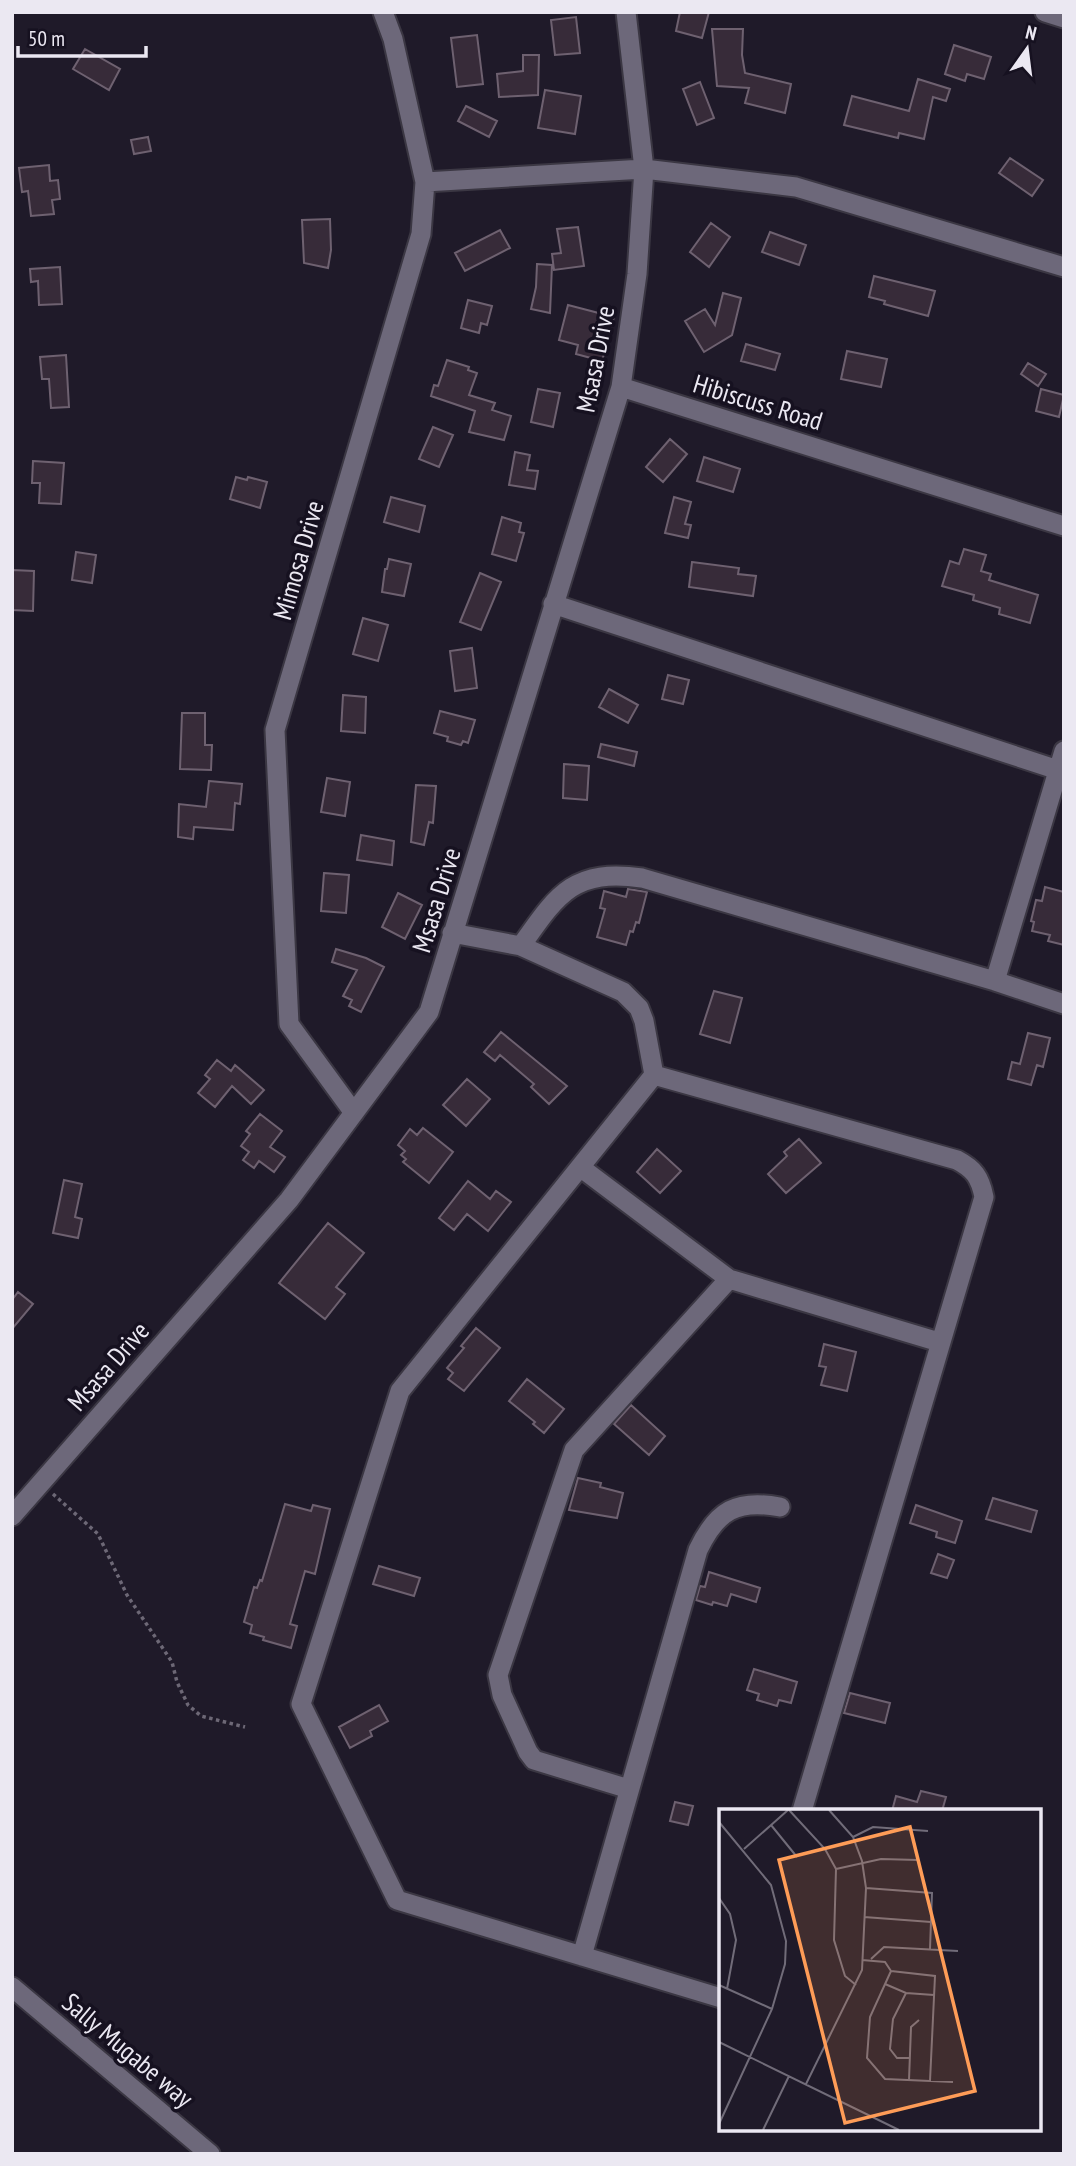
<svg xmlns="http://www.w3.org/2000/svg" width="1076" height="2166" font-family="'PT Sans Narrow',sans-serif">
<rect width="100%" height="100%" fill="#1f1a29"/>
<!-- building -->
<path fill="#372b39" stroke="#6e6170" stroke-width="2" d="M680,12H709L702,38L676,31Z
M576,17L580,53L555,55L551,20Z
M712,29H743L742,55L745,73L791,84L785,113L745,103L749,88L717,86Z
M477,35L483,84L457,87L451,38Z
M954,45L991,57L984,79L967,74L965,81L945,74Z
M85,49L120,69L109,90L73,69Z
M523,55H539L538,95L499,97L497,74L523,71Z
M918,79L950,89L946,101L933,97L924,139L899,133L898,138L844,125L852,96L909,111Z
M700,82L714,118L697,125L683,89Z
M545,90L581,96L575,134L538,128Z
M466,106L497,121L489,137L458,121Z
M148,137L151,151L134,154L131,140Z
M1010,158L1043,180L1032,196L999,173Z
M49,165L50,181L58,180L60,199L52,200L54,214L31,216L28,191L22,192L19,168Z
M330,219L331,250L328,268L304,263L302,220Z
M711,223L730,237L709,267L690,252Z
M578,227L584,266L554,270L552,254L561,253L557,229Z
M500,230L510,248L465,271L455,253Z
M770,232L806,245L799,265L762,252Z
M537,264L552,265L550,313L531,309L536,287Z
M60,267L62,304L39,305L38,281L31,282L30,269Z
M874,276L935,291L928,316L884,304L885,301L869,297Z
M723,293L741,298L732,335L704,352L685,321L705,309L715,325Z
M468,300L492,306L487,325L481,323L479,333L461,328Z
M568,305L614,317L602,361L576,354L578,345L559,340Z
M746,344L780,354L775,370L741,361Z
M847,351L887,359L881,387L841,379Z
M66,355L69,407L51,408L49,379H42L40,357Z
M447,360L469,367L468,370L477,373L469,395L495,403L492,410L511,416L504,440L469,432L475,411L431,396L434,385L438,386Z
M1028,363L1046,374L1038,386L1021,374Z
M538,389L560,393L553,427L531,422Z
M1041,389L1064,395L1059,417L1036,411Z
M433,427L453,435L439,467L419,459Z
M670,439L687,454L663,482L646,467Z
M515,452L530,455L527,470L538,471L535,489L509,485Z
M704,457L740,469L733,492L697,481Z
M33,461L64,463L61,504L39,503L40,483H32Z
M236,477L247,480L248,477L267,482L260,508L230,499Z
M391,497L425,506L419,532L384,522Z
M674,497L691,502L685,524L691,525L688,538L665,533Z
M502,517L521,523L519,532L524,533L516,561L492,554Z
M964,549L986,555L981,571L991,574L989,580L1038,595L1030,623L999,614L1000,608L973,600L974,595L942,586L950,561L959,564Z
M76,552L96,555L92,583L72,580Z
M389,559L411,564L404,596L382,592L385,569H387Z
M692,562L739,568L738,574L756,576L753,596L689,587Z
M12,570L34,571L33,611L12,610Z
M480,573L501,582L481,630L460,622Z
M363,618L388,625L378,661L353,654Z
M472,648L477,688L455,691L450,651Z
M668,675L689,680L683,704L662,699Z
M609,689L638,705L628,723L599,707Z
M343,695L366,697L365,733L341,731Z
M440,711L475,720L468,743L463,741L461,745L447,741L448,737L434,733Z
M182,713H205V745H212L211,770L180,769Z
M601,744L637,752L634,766L598,757Z
M564,764L589,766L587,800L563,798Z
M327,778L350,782L345,816L321,812Z
M209,781L242,784L240,804L235,803L233,830L194,827L193,839L178,837L179,804L206,807Z
M416,785L436,786L433,823L429,822L424,845L411,842Z
M361,835L394,841L392,865L357,860Z
M324,873L349,875L346,913L321,911Z
M1045,887L1064,892V945L1048,941L1050,935L1032,931L1034,922L1031,921L1036,900L1042,901Z
M628,889L647,892L639,923L636,922L633,932L630,931L626,945L597,937L605,909L600,908L604,891L626,897Z
M398,893L422,905L405,939L382,927Z
M336,949L366,958L384,967L361,1012L349,1006L352,1000L343,996L357,970L332,962Z
M714,991L742,998L730,1043L700,1034Z
M501,1032L567,1086L549,1104L531,1087L534,1084L500,1055L495,1061L484,1052Z
M1028,1033L1050,1038L1043,1067L1037,1065L1031,1085L1008,1079L1012,1062L1020,1064Z
M217,1060L231,1071L235,1065L264,1090L251,1104L232,1086L215,1107L198,1093L210,1079L205,1075Z
M467,1079L490,1099L466,1126L443,1105Z
M260,1114L282,1131L270,1147L285,1157L274,1172L259,1161L254,1168L243,1160L249,1152L241,1146L250,1134L246,1131Z
M423,1128L453,1152L429,1183L403,1162L406,1159L401,1155L405,1151L398,1145L410,1129L417,1135Z
M799,1139L821,1163L786,1193L768,1174L787,1156L784,1152Z
M657,1149L681,1171L660,1193L637,1172Z
M64,1180L82,1184L75,1217L82,1219L78,1238L53,1233Z
M468,1181L490,1199L496,1191L511,1202L488,1231L467,1214L454,1230L439,1218Z
M328,1223L364,1253L336,1287L345,1294L325,1319L279,1283Z
M18,1292L33,1304L12,1329V1300Z
M476,1328L500,1348L464,1391L448,1379L453,1373L447,1368L464,1348L461,1346Z
M824,1344L856,1352L847,1391L821,1385L826,1367L819,1366Z
M527,1379L564,1409L544,1433L533,1424L535,1422L509,1401Z
M631,1405L665,1436L649,1455L614,1424Z
M578,1478L601,1483L600,1487L623,1493L617,1518L569,1510Z
M993,1498L1037,1511L1031,1532L986,1519Z
M285,1504L311,1511L313,1505L330,1509L315,1574L305,1571L290,1624L297,1626L291,1648L263,1640L264,1637L250,1633L252,1625L244,1622L254,1587L257,1588L260,1580L262,1581Z
M916,1505L962,1521L955,1543L936,1537L937,1532L910,1523Z
M938,1554L954,1560L947,1578L931,1573Z
M379,1566L420,1578L414,1596L373,1584Z
M709,1572L760,1588L756,1602L731,1594L727,1606L713,1602L712,1605L696,1600L700,1586L705,1587Z
M754,1669L797,1682L791,1703L779,1700L777,1706L757,1700L759,1694L747,1690Z
M850,1693L890,1703L885,1723L844,1713Z
M379,1705L388,1721L370,1731L372,1736L350,1748L339,1727Z
M921,1791L946,1797L942,1811H892L896,1796L917,1802Z
M675,1802L693,1806L688,1825L670,1821Z"/>
<g fill="none" stroke-linecap="round" stroke-linejoin="round">
<!-- street casing -->
<g stroke="#3b3743" stroke-width="23">
<path id="street" d="M1045,12L1064,18
M425,182L644,169L796,187L1064,267
M621,387L1064,526
M553,604L1058,770
M452,933L521,946L623,992L639,1008L644,1021L654,1075L400,1391L301,1704L397,1900L721,1998
M521,946C557,895 573,868 642,878L995,981L1064,1004
M995,981L1064,751
M654,1075L957,1160C974,1169 980,1177 984,1197L802,1811
M354,1113L289,1024L275,730L421,234L425,182L393,39L383,12
M580,1167L729,1279L939,1342
M12,1516L289,1200L429,1012L621,387L637,274L644,169L626,12
M629,1789L534,1760L528,1752L502,1695L498,1675L574,1450L729,1279
M582,1956L698,1550C717,1510 737,1499 780,1507
M12,1987L210,2154"/>
</g>
<!-- path -->
<path stroke="#6d6876" stroke-width="3.5" stroke-dasharray="3.5 3.5" stroke-linecap="butt" d="M53,1494L98,1534L127,1595L172,1662L177,1682L188,1705L201,1716L245,1727"/>
<!-- street -->
<use href="#street" stroke="#6d687a" stroke-width="19"/>
</g>
<g text-anchor="middle" dominant-baseline="central" stroke-width="7" stroke-linejoin="round" paint-order="stroke">
<!-- street labels -->
<g font-size="26" fill="#ebe8f2" stroke="#161120">
<text transform="translate(595 359) rotate(-79)">Msasa Drive</text>
<text transform="translate(758 402) rotate(17)">Hibiscuss Road</text>
<text transform="translate(298 560) rotate(-74)">Mimosa Drive</text>
<text transform="translate(436 900) rotate(-73)">Msasa Drive</text>
<text transform="translate(108 1366) rotate(-49)">Msasa Drive</text>
<text transform="translate(128 2050) rotate(40)">Sally Mugabe way</text>
</g>
</g>
<!-- overview -->
<g transform="translate(719 1809)">
<rect width="322" height="322" fill="#1f1a29"/>
<path fill="none" stroke="#716c79" stroke-width="2" d="M70,1L106,40L117,60L115,131L126,167L137,176M0,13L52,76L67,132L66,155L53,200L0,315M52,16L78,48M134,28L154,18L209,22M25,40L69,1M117,60L162,50L199,51M147,79L213,84L211,140M0,89L11,105L17,131L8,180M145,108L212,113M152,150L165,138L239,142M143,151L166,153L172,162L151,208L148,249L166,270L234,273M172,162L216,167L211,272M166,175L187,184L215,186M0,176L53,200M187,184L174,210L171,240L178,249H191M0,233L180,321M190,271L192,218L200,211M87,275L143,161L147,79L143,52L134,28L110,1M44,321L70,267"/>
<path fill="#fe9c57" fill-opacity="0.15" stroke="#fe9c57" stroke-width="3.5" d="M191,18L256,282L126,314L60,51Z"/>
<rect width="322" height="322" fill="none" stroke="#ebe8f2" stroke-width="3.5"/>
</g>
<!-- border -->
<rect width="1076" height="2166" fill="none" stroke="#ebe8f2" stroke-width="28"/>
<!-- north arrow -->
<g transform="translate(1027 49) rotate(14)" stroke="#161120" stroke-width="5" paint-order="stroke">
<path d="M0-5L12 26L0 18L-12 26Z" fill="#ebe8f2"/>
<text y="-10" font-size="19" font-weight="bold" text-anchor="middle" fill="#ebe8f2">N</text>
</g>
<!-- scale -->
<path d="M18 46v10h128v-10" fill="none" stroke="#ebe8f2" stroke-width="3.5"/>
<text x="28" y="46" font-size="21" fill="#ebe8f2" stroke="#161120" stroke-width="5" paint-order="stroke">50 m</text>
</svg>
